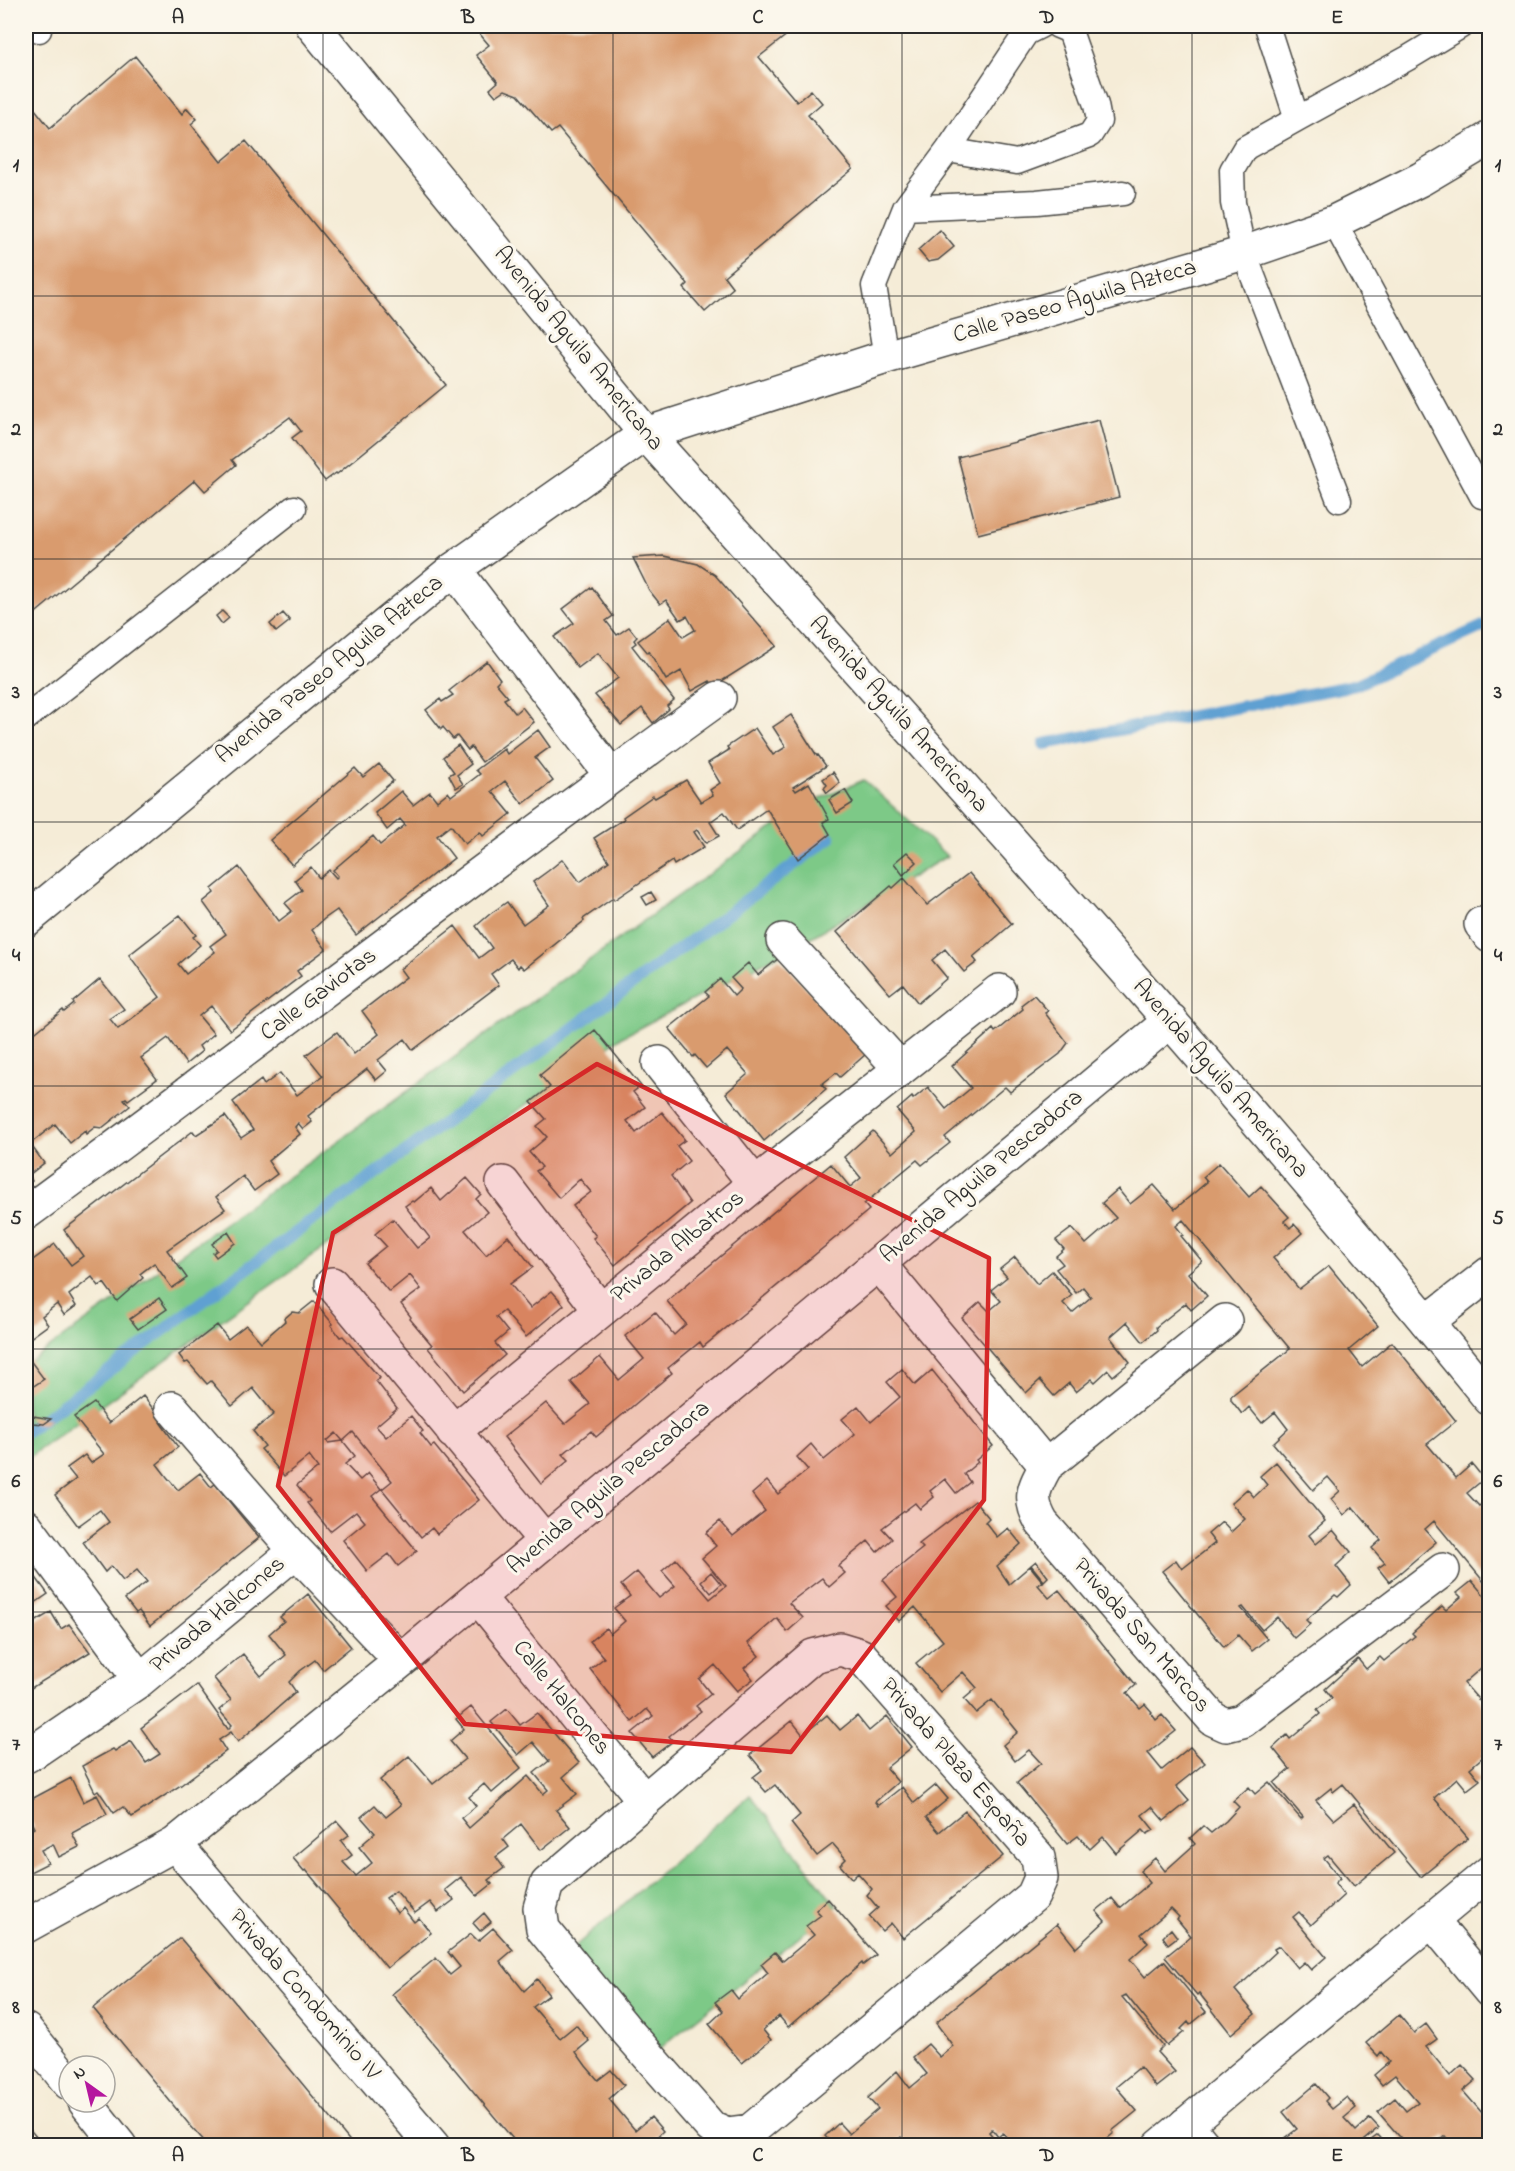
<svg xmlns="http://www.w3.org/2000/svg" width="1515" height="2171" font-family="'Indie Flower',sans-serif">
<rect width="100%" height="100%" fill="#fbf7ec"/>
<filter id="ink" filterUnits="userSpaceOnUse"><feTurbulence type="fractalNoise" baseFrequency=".0167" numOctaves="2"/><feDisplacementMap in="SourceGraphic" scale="12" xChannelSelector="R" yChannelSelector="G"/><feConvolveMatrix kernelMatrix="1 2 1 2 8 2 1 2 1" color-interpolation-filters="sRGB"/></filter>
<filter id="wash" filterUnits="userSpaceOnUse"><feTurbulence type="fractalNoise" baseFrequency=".008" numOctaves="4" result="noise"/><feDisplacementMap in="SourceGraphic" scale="24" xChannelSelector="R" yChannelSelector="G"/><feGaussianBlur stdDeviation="1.35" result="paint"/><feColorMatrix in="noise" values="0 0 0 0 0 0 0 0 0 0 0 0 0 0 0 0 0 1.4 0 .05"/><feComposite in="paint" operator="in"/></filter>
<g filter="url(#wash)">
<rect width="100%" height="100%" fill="#f5ecd7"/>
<!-- green -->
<path fill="#7dc987" stroke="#547a59" stroke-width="1.5" d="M864,780L947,856L805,941L620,1038L26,1459V1364L233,1217L803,806Z
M750,1795L837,1906L649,2057L565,1955Z"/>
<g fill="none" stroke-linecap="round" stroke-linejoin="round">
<!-- stream -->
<path stroke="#5fa0d2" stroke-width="12" d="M1044,744L1355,685L1490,623
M26,1432L830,838"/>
</g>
<g id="blocks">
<!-- building -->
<path fill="#d99b6e" d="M473,26H798L759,57L797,102L811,90L822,103L808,115L853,169L724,276L733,288L705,312L684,288L688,284L558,128L551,133L518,95L505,90L496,96L490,89L498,82L476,55L489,45Z
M135,56L182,114L187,108L197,119L191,124L221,162L246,141L446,385L337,474L336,473L325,481L292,438L301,431L290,417L232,460L236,465L205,491L195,480L26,621V98L50,128Z
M940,230L954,247L938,260L928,262L918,250Z
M1099,420L1119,497L978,534L958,457Z
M664,556L698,564L715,575L777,646L714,686L710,681L692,691L681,671L666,680L649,651L648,653L638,641L670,618L683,637L695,630L687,616L680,620L666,600L660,604L649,590L633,558Z
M592,587L613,616L606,621L617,635L629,627L637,637L634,640L636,643L632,646L674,700L667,706L669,709L653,723L642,708L621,725L595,695L618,678L598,653L578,668L554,637L574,623L563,609Z
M222,611L229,618L222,624L216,616Z
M283,613L290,621L276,632L270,624Z
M487,661L500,679L496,683L508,697L504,699L515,713L522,707L534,722L482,762L471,747L468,750L457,736L453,739L443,727L441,729L426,710L440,699L442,702L453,695L449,691Z
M791,715L817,756L818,755L826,766L793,787L796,791L809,783L829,819L823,822L830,834L798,859L767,809L737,830L724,812L710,822L719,836L706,843L697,830L694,832L704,847L674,865L672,861L614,900L613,898L583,919L584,921L524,969L520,965L518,968L511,959L491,974L499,985L413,1050L405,1039L378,1060L387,1071L376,1080L367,1069L308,1116L312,1122L303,1129L298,1123L295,1127L300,1134L268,1161L277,1174L254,1191L243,1176L216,1197L225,1209L167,1250L187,1278L172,1288L154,1263L140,1274L143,1278L117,1301L104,1283L99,1286L92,1277L69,1295L76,1306L64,1315L57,1304L42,1316L48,1325L26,1341V1299L28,1297L26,1294V1265L55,1244L71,1265L83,1256L64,1230L193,1131L196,1135L225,1116L241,1138L253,1130L233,1102L261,1080L264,1085L280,1073L297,1095L323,1076L306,1055L337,1032L354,1054L379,1034L362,1011L406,977L400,969L455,926L479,958L492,948L476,926L490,914L507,902L523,924L549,905L533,882L548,871L563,859L580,882L609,861L594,838L624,819L623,817L653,796L655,798L686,780L701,802L713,795L710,790L720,783L708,763L729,750L727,747L755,728L773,755L786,747L773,727Z
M538,730L550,747L535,758L553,781L523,804L505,781L492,791L511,814L483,836L480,832L465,844L451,825L437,836L454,858L356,935L337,910L324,919L312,930L326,949L297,971L301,976L230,1030L211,1006L199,1016L214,1034L199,1046L202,1051L186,1064L168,1038L141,1058L157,1079L128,1100L126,1098L124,1099L130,1106L102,1128L95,1127L86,1134L85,1131L70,1143L55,1124L30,1144L44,1163L29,1175L32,1181L26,1186V1040L63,1010L64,1012L74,1004L73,1002L100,979L124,1009L110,1019L118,1029L160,997L129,955L180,915L196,935L193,937L200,945L178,964L186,974L215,952L210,946L226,934L203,902L214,893L212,889L239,867L279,921L292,911L285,903L302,890L295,880L311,867L319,878L329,870L336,878L338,876L333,870L373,836L380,845L405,825L400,819L387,830L375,813L401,791L413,805L430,792L437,801L448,792L451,796L480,774L476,770L504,749L507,754Z
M458,745L471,764L457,775L463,784L456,788L449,775L454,772L443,757Z
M379,764L393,781L292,865L270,840L355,768L363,777Z
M833,772L840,783L827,793L824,788L827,785L823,779Z
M845,790L853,803L837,813L829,800Z
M907,852L917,862L903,875L894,863Z
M969,873L1012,924L973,957L977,962L964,972L945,949L932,960L947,978L918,1003L903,984L890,994L837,932L891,886L893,888L904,878L927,905Z
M651,892L656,900L647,905L642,897Z
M779,958L866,1054L840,1077L836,1073L822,1084L826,1089L764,1141L726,1093L748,1074L727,1050L706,1068L695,1055L693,1057L669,1028L709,996L705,992L720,979L734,996L741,989L731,978L748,963L758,975Z
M1034,995L1048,1011L1045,1013L1068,1043L1060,1054L1010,1092L1005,1087L945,1137L950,1143L922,1165L917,1160L889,1183L864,1204L869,1210L703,1347L700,1342L668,1368L672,1373L596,1437L591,1431L563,1454L569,1460L541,1484L504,1437L546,1403L565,1424L590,1404L571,1382L600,1357L619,1380L631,1370L644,1359L625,1336L655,1312L674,1335L686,1324L667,1301L831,1164L850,1187L861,1178L844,1157L873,1131L892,1153L916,1132L897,1110L912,1097L913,1099L928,1087L946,1109L971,1088L952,1066L993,1029L995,1032L1023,1009L1021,1005Z
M595,1030L641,1086L633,1092L645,1107L627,1121L636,1133L662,1112L685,1140L677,1146L689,1161L671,1176L690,1203L615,1265L593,1238L596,1236L573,1206L591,1192L580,1179L559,1198L536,1171L542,1167L529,1152L547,1137L537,1126L546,1119L531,1102L550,1087L540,1075Z
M1219,1163L1249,1197L1261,1186L1289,1217L1284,1221L1290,1228L1294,1224L1302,1233L1273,1258L1299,1289L1329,1266L1378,1326L1349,1350L1362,1367L1392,1342L1456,1421L1427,1444L1456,1478L1472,1464L1484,1479L1467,1493L1479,1506L1490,1498V1578L1484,1582L1434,1521L1425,1529L1436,1542L1389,1582L1378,1568L1385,1563L1372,1548L1381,1540L1353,1507L1344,1515L1331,1499L1340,1491L1328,1477L1313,1490L1273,1443L1288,1429L1275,1412L1262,1423L1249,1407L1242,1414L1231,1400V1396L1290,1349L1183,1220L1176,1226L1183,1235L1181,1236L1202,1261L1188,1273L1207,1296L1191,1310L1186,1303L1156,1327L1157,1330L1143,1342L1127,1322L1110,1337L1130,1362L1113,1376L1108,1370L1095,1382L1092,1379L1076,1392L1069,1383L1054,1396L1040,1380L1026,1393L962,1318L980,1302L989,1311L1001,1301L991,1290L1007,1277L1000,1269L1015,1257L1037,1284L1052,1271L1072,1295L1063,1303L1072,1313L1091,1297L1083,1287L1076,1293L1056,1269L1063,1264L1056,1256L1064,1249L1056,1240L1072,1228L1086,1244L1116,1218L1102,1203L1118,1189L1130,1204L1154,1185L1175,1209L1207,1182L1203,1177Z
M467,1178L481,1194L476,1199L487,1212L465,1230L486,1255L508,1236L533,1267L510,1284L530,1308L552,1291L564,1305L526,1337L504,1311L496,1317L508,1332L495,1343L505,1355L463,1391L428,1348L432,1345L410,1319L411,1317L401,1304L421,1289L410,1275L389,1292L365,1263L386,1246L375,1234L393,1219L417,1248L430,1238L405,1206L412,1201L414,1202L431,1188L441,1201Z
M228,1232L235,1243L216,1257L213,1253L217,1250L212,1244Z
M159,1298L167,1309L138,1329L130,1319Z
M314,1301L333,1324L331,1325L340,1337L343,1336L380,1378L376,1381L397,1408L376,1426L386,1437L411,1416L423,1431L420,1433L431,1447L434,1445L479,1500L437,1534L432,1528L421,1537L382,1489L392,1481L369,1452L353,1432L343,1441L336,1433L327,1441L328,1443L343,1441L355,1456L345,1464L360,1480L368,1473L381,1489L372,1496L417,1551L398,1566L389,1554L367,1571L343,1540L365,1522L356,1511L330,1531L307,1503L310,1501L297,1485L318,1468L309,1456L284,1476L261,1449L265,1446L253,1431L274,1414L253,1388L232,1406L211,1381L207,1384L188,1362L185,1363L179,1355L217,1325L228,1339L246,1325L261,1342L285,1321L284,1319L292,1312L299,1313Z
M26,1355L44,1379L26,1391Z
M902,1369L915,1385L932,1370L993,1446L976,1460L978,1462L964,1474L970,1482L956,1493L945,1479L930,1491L934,1497L920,1509L915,1503L882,1528L892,1539L877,1552L868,1541L838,1566L845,1573L829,1587L822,1578L789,1603L803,1618L787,1632L777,1618L748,1643L759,1656L744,1668L753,1679L737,1691L715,1665L699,1679L711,1694L696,1706L701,1711L669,1736L673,1741L652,1757L632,1733L653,1716L647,1709L632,1722L590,1669L604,1658L590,1641L606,1628L610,1634L625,1621L614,1608L630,1596L621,1585L637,1572L659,1598L675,1586L662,1571L676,1559L710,1599L726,1586L702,1558L716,1546L706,1533L720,1521L733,1536L765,1511L752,1494L767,1481L778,1494L808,1470L797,1457L811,1444L824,1460L840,1447L855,1434L842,1419L858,1406L871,1422L900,1397L887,1382Z
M143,1396L162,1420L160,1422L178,1447L157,1464L167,1477L178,1490L200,1473L211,1487L215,1484L259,1538L150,1626L139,1611L136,1613L125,1599L147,1582L137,1570L123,1581L111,1566L105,1572L83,1542L109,1522L100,1510L78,1526L55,1495L76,1479L67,1468L85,1455L91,1463L104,1454L74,1417L94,1403L109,1423Z
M27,1415L51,1419L44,1424L33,1423Z
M1276,1462L1325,1521L1309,1535L1316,1544L1333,1530L1351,1552L1336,1566L1351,1585L1338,1597L1335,1595L1306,1620L1310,1624L1294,1638L1277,1617L1262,1630L1243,1607L1241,1608L1267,1639L1252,1651L1238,1635L1224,1647L1162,1571L1176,1560L1182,1569L1215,1543L1208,1534L1222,1522L1231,1532L1245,1519L1231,1503L1247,1489L1254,1497L1267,1485L1260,1476Z
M975,1501L989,1518L985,1522L997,1537L1008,1528L1021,1544L997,1566L1009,1584L1030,1566L1043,1582L1038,1585L1049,1598L1059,1590L1136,1685L1127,1693L1140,1708L1145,1704L1152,1712L1151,1713L1156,1720L1162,1715L1176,1731L1148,1753L1162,1770L1190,1747L1205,1763L1176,1786L1189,1801L1164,1821L1152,1807L1142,1815L1154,1830L1147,1834L1143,1830L1116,1853L1103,1837L1090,1849L1078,1836L1067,1844L1017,1783L1041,1763L1029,1750L1015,1761L1003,1745L1018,1732L992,1700L976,1713L964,1699L977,1688L963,1672L940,1692L916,1663L943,1641L915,1607L899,1621L886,1606L897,1597L883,1580L923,1548L919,1544Z
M1036,1561L1048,1577L1044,1581L1031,1565Z
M26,1564L48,1594L26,1609Z
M711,1572L721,1584L711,1593L701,1581Z
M1472,1581L1490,1602V1616L1482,1622L1490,1631V1660L1464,1683L1484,1706L1490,1702V1748L1482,1754L1484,1756L1470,1768L1480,1780L1467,1790L1457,1778L1434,1798L1468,1838L1421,1877L1343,1784L1333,1792L1331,1788L1316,1800L1334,1820L1354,1804L1394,1853L1354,1886L1328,1855L1324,1858L1340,1878L1335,1883L1344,1895L1311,1925L1299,1912L1293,1917L1326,1957L1311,1970L1304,1962L1297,1968L1279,1946L1274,1949L1276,1952L1235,1990L1255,2014L1231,2034L1199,1993L1197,1995L1165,1957L1191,1936L1177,1919L1179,1917L1171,1909L1141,1934L1148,1943L1130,1959L1145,1977L1164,1961L1206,2012L1190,2025L1188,2022L1181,2029L1184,2032L1167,2046L1126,1995L1122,1997L1162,2045L1163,2046L1157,2052L1175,2072L1156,2087L1140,2067L1116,2087L1137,2111L1112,2131L1114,2133L1099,2145H1013L1003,2133L998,2137L992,2129L989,2132L1000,2145H907L901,2137L891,2145H833L825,2136L839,2123L849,2134L878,2109L868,2098L897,2071L910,2088L927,2074L913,2057L928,2044L940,2057L953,2046L936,2023L951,2010L1057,1924L1076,1948L1105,1921L1096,1911L1112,1898L1120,1908L1150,1883L1140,1871L1155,1858L1165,1871L1195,1844L1190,1838L1203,1826L1211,1833L1226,1821L1239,1807L1233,1801L1249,1787L1255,1794L1269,1782L1301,1819L1303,1817L1274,1783L1290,1769L1273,1748L1287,1735L1290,1739L1320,1714L1317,1710L1332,1698L1325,1689L1358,1659L1366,1669L1380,1657L1384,1661L1415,1636L1412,1633L1442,1606L1446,1610L1461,1597L1457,1593Z
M308,1594L351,1647L323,1670L315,1660L300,1671L289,1682L296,1692L238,1742L231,1732L219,1740L226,1751L181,1785L132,1817L123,1807L114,1813L98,1790L95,1792L82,1766L113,1749L115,1751L131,1741L146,1763L160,1754L141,1728L197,1685L228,1729L232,1725L219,1710L231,1700L214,1678L243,1654L261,1676L286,1655L269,1634L284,1621L280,1617Z
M51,1612L61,1629L69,1624L90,1652L28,1690L26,1685V1618L30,1625Z
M471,1707L521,1768L492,1793L484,1784L469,1797L476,1806L461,1818L469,1828L528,1776L543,1794L548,1790L534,1773L549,1761L533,1742L518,1755L491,1722L507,1709L520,1725L537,1713L579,1763L563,1777L577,1794L556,1810L570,1827L541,1850L521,1824L503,1839L509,1847L496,1857L504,1868L488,1880L492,1884L477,1896L461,1877L445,1890L454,1900L438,1912L430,1902L415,1913L396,1891L386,1898L397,1913L403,1908L414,1922L419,1918L431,1933L387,1968L306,1870L304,1871L293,1858L337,1821L349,1835L341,1841L352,1855L343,1862L356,1876L372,1863L359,1847L375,1833L361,1817L375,1805L386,1817L401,1805L380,1780L409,1756L433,1784L465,1759L450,1741L464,1729L456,1719Z
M827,1715L840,1730L857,1716L869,1731L887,1716L912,1747L886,1768L898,1782L875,1802L878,1806L902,1787L914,1803L936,1785L948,1799L926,1817L939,1832L965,1811L1003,1856L903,1938L891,1923L882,1931L869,1916L878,1908L867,1895L872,1889L858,1873L852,1879L840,1865L846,1859L833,1844L817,1856L791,1823L800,1815L775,1785L766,1792L753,1777L762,1770L750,1755L792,1721L803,1735Z
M71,1778L83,1802L97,1795L107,1814L72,1833L79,1847L59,1857L53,1844L41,1850L48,1863L26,1874V1833L34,1828L26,1811V1802Z
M828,1899L876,1955L863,1965L862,1963L788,2027L779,2016L763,2030L771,2040L742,2063L709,2024L723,2011L715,2002L731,1990L738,1999L768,1973L761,1964L775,1952L783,1961L814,1935L806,1926L821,1915L816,1910Z
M484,1913L491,1922L480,1931L473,1923Z
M493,1928L513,1950L500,1961L524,1991L537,1979L549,1995L533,2007L560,2038L576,2025L589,2041L576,2052L586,2066L598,2080L611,2070L624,2085L609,2099L635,2130L651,2117L663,2131L648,2145H518L392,1994L436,1958L450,1975L460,1967L448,1952L471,1934L478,1941Z
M1171,1929L1177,1937L1168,1944L1163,1937Z
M180,1938L228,1994L353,2145H208L188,2123L93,2008Z
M1399,2015L1414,2033L1426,2024L1437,2039L1426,2047L1450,2076L1462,2065L1476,2080L1463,2091L1490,2122V2145H1453L1445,2136L1433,2145H1407L1378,2112L1395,2098L1406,2111L1418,2102L1395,2075L1382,2085L1374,2075L1389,2062L1381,2052L1378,2056L1366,2043Z
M1316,2084L1328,2098L1325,2101L1332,2109L1347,2097L1356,2108L1344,2118L1356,2131L1370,2118L1379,2128L1364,2141L1366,2144L1378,2135L1387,2145H1290L1284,2139L1297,2129L1283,2112Z
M26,2125L32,2132L43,2145H26Z"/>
</g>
</g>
<g filter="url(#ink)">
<use href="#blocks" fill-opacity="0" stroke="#494845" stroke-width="1.5"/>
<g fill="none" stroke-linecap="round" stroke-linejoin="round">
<!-- service casing -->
<g stroke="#494845" stroke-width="27">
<path id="service" d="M35,26L39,30
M1267,26L1297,119L1245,148L1232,170L1233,203L1244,253L1339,500
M1297,119L1408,58L1461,26
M948,150L1017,162L1090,135L1099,121L1096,105L1070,31L1058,26
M905,208L1037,202L1123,193
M1334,222L1482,496
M886,357L874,286L905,208L948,150L1026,33L1040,26
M26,718L294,508"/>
</g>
<!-- minor casing -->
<g stroke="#494845" stroke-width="36">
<path id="minor" d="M454,569L611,775
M1481,924L1490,936
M783,940L900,1068
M659,1063L755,1184
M503,1183L600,1310
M26,1213C258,1043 485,866 719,698
M879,1264L1046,1466
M332,1284L545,1541
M1225,1321L1046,1466C1033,1489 1028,1499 1042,1523L1213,1719L1226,1725L1242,1721L1443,1570
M1427,1322L1490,1273
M172,1408L296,1551L401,1661
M453,1432L755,1184L999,991
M26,1526L140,1680
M478,1597L644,1800
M840,1649L860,1655L1038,1857L1041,1878L1033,1896L750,2131L727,2134L711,2127L626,2030L543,1929L540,1908L547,1884L813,1656Z
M26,1756L35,1751L140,1680L296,1551
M175,1844L433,2146
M1431,1920L1490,1991
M26,1926L175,1844L401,1661L1171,1020
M26,2030L69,2083
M85,2102L120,2146
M1186,2124L1204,2146"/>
</g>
<!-- tertiary casing -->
<g stroke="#494845" stroke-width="36">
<path id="tertiary" d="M1490,138L1421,179L1334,222L1244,253L886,357L646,434C931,752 1220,1067 1490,1399
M1160,2146L1490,1872"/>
</g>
<!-- secondary casing -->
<g stroke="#494845" stroke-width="36">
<path id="secondary" d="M26,920L454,569L646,434L313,26"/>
</g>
<!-- service -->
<use href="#service" stroke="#fff" stroke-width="24"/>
<!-- minor -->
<use href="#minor" stroke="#fff" stroke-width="33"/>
<!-- tertiary -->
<use href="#tertiary" stroke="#fff" stroke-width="33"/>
<!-- secondary -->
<use href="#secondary" stroke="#fff" stroke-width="33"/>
</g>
</g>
<!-- marked area -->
<path fill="#d62828" fill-opacity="0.2" stroke="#d62828" stroke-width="4.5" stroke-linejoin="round" d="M597,1064L989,1258L984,1500L791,1752L465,1724L278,1486L333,1233Z"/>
<!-- grid -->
<path fill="none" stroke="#2b2b2b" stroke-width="1.5" stroke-opacity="0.55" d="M323,26V2146M613,26V2146M902,26V2146M1192,26V2146M26,296H1490M26,559H1490M26,822H1490M26,1086H1490M26,1349H1490M26,1612H1490M26,1875H1490"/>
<g text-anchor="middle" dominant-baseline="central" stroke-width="6" stroke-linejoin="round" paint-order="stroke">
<!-- street labels -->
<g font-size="24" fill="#2b2b2b" stroke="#fbf7ec">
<text transform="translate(1075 302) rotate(-16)">Calle Paseo Águila Azteca</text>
<text transform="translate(578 349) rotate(51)">Avenida Aguila Americana</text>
<text transform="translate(330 670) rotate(-39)">Avenida Paseo Aguila Azteca</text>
<text transform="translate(898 715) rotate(48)">Avenida Aguila Americana</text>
<text transform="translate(319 995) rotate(-37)">Calle Gaviotas</text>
<text transform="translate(1220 1079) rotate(49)">Avenida Aguila Americana</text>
<text transform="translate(982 1177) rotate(-40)">Avenida Aguila Pescadora</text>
<text transform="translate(678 1247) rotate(-39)">Privada Albatros</text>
<text transform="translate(609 1488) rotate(-40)">Avenida Aguila Pescadora</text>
<text transform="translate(218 1615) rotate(-40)">Privada Halcones</text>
<text transform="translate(1141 1636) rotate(49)">Privada San Marcos</text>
<text transform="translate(561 1698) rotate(51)">Calle Halcones</text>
<text transform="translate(955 1763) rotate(49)">Privada Plaza España</text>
<text transform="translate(304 1995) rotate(49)">Privada Condominio IV</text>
</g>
</g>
<!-- margin -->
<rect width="1515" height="2171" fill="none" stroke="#fbf7ec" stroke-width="66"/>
<!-- north arrow -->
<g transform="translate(87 2084) rotate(326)"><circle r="28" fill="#fbf7ec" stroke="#a8a59f" stroke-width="1.5"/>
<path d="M0-4.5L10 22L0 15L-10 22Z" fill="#b5179e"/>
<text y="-9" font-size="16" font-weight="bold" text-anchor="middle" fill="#2b2b2b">N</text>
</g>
<rect x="33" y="33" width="1449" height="2105" fill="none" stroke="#2b2b2b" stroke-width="2"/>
<g font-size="20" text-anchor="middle" font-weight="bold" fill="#2b2b2b">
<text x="178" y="23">A</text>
<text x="468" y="23">B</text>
<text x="758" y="23">C</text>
<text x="1047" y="23">D</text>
<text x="1337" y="23">E</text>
<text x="16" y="171">1</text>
<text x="1498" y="171">1</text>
<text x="16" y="435">2</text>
<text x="1498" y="435">2</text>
<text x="16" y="698">3</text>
<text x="1498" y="698">3</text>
<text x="16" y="961">4</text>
<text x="1498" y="961">4</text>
<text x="16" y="1224">5</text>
<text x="1498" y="1224">5</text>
<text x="16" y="1487">6</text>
<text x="1498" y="1487">6</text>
<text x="16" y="1750">7</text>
<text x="1498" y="1750">7</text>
<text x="16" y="2013">8</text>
<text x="1498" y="2013">8</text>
<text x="178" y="2161">A</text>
<text x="468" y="2161">B</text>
<text x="758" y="2161">C</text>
<text x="1047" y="2161">D</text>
<text x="1337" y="2161">E</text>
</g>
</svg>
